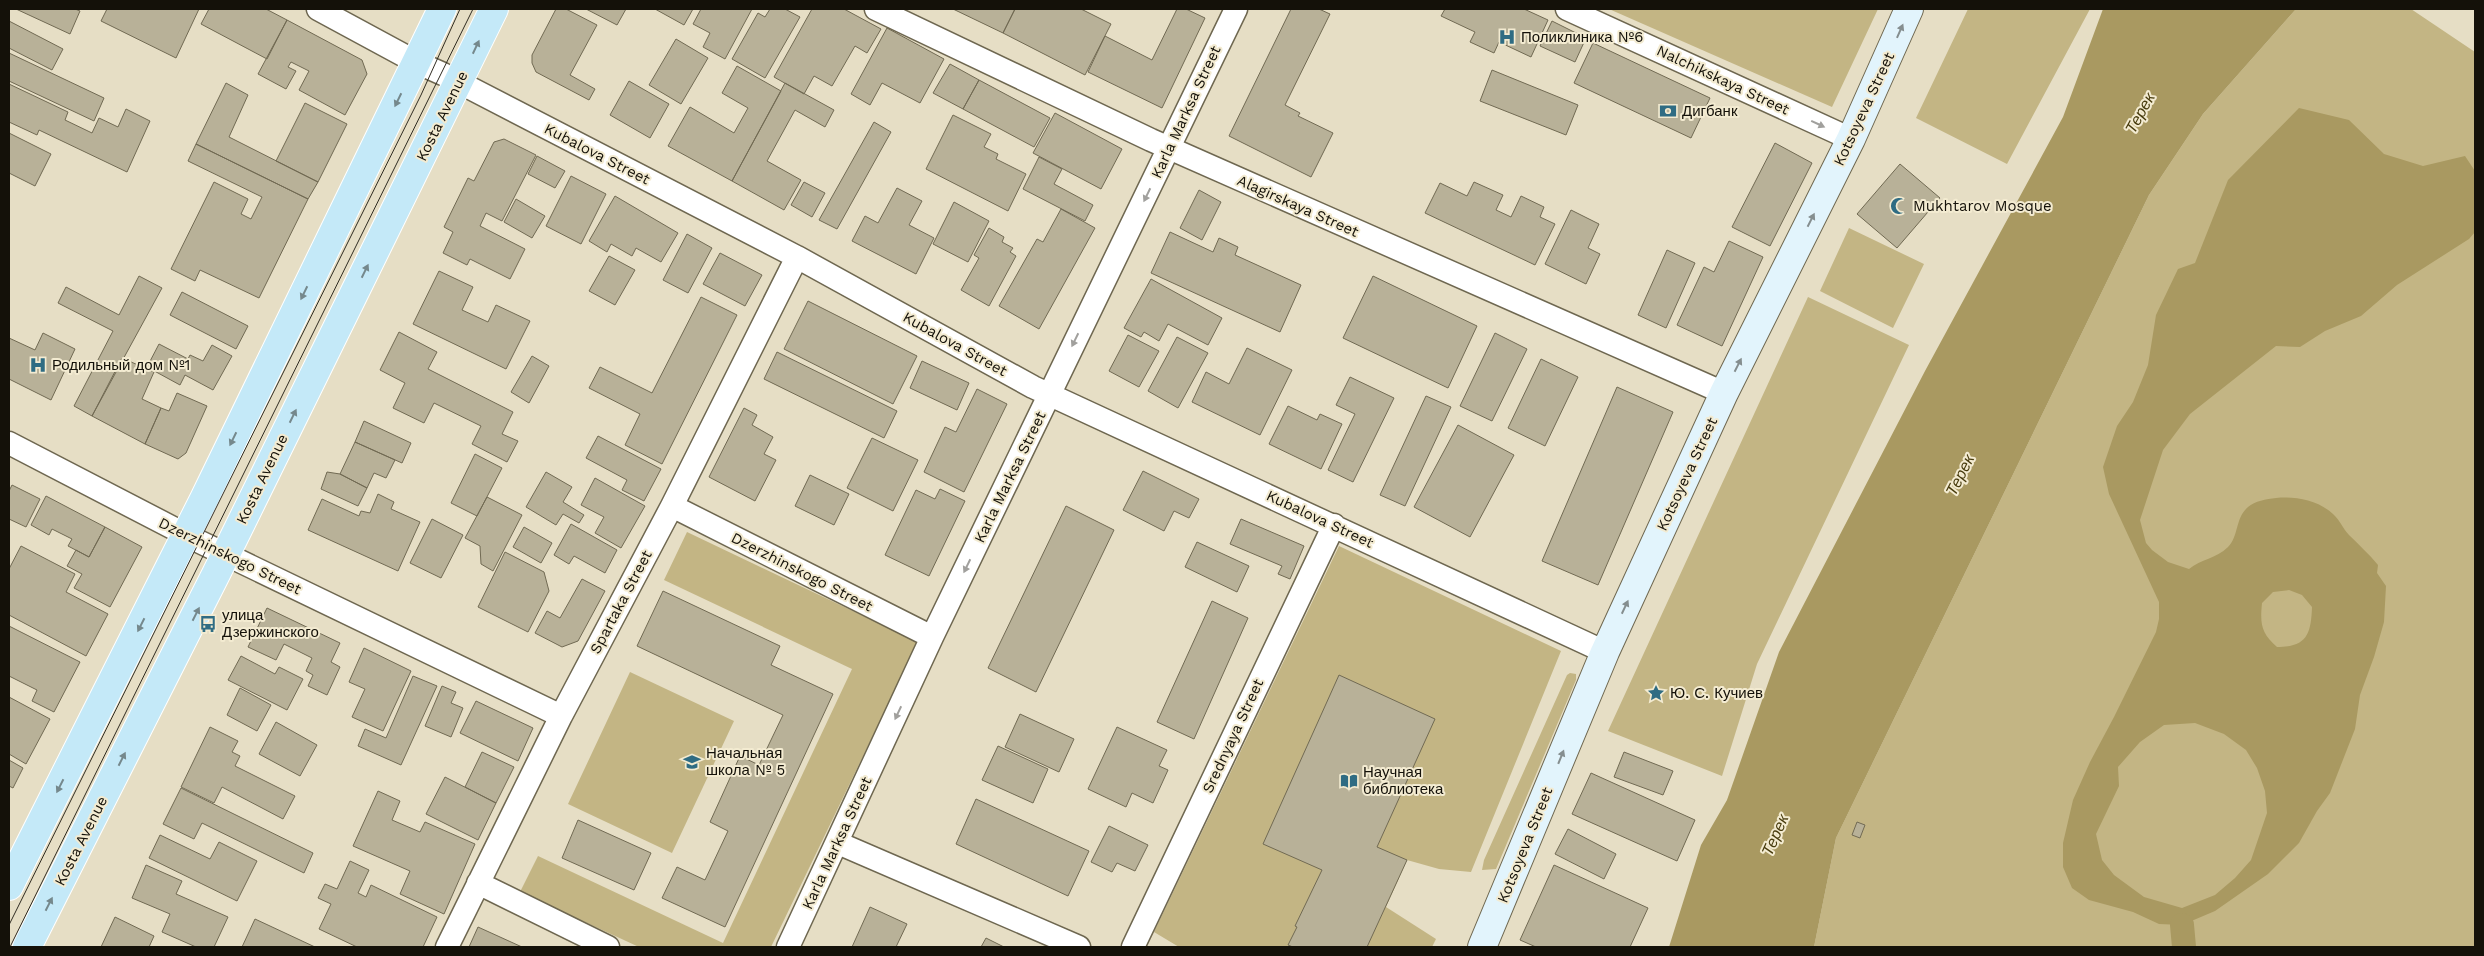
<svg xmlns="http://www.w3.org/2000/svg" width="2484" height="956" font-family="'Work Sans',sans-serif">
<rect width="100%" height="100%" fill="#e6dec5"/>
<!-- green -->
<path fill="#c3b584" d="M1609,9H1878L1832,107Z
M1968,9H2090L2007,164L1916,118Z
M2296,9H2411L2475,52V947H1814L1836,838L2149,195L2203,114Z
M1849,228L1924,264L1893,328L1820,291Z
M1808,297L1909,345L1757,664L1722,776L1608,731Z
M687,532L918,642L771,947H639L520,892L538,856L723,943L852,669L664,580Z
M1339,546L1561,651L1471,872L1439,869L1407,860L1386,907L1436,939L1432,947H1179L1154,932Z
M630,672L734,721L672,853L568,804Z
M1570,673L1576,674V680L1496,869L1482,870L1484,860L1567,675Z"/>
<!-- water -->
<path fill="#a99961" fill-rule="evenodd" d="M2103,9H2296L2203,114L2149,195L1836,838L1814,947H1669L1701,845L1727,800L1779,652L1925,371L2063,117Z
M2299,108L2349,120L2384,154L2423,166L2465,156L2475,171V232L2469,239L2397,285L2361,316L2325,331L2300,347L2276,346L2190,414L2163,450L2140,520L2146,543L2152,550L2168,562L2189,569C2201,559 2216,559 2228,547C2239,536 2235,518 2248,507C2255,501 2266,499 2276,498C2295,496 2318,500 2333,514C2340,520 2343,529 2349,535C2359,545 2369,554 2378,565L2377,573L2386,586L2384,622L2374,657L2360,695L2355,729L2330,793L2317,811L2299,843L2268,874L2215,911L2182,925L2159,924L2133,912L2089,900L2072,888L2063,867V843L2073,800L2090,762L2114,717L2156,632L2159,619V602L2109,494L2103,467L2117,426L2133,402L2148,365L2156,315L2178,269L2195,263L2228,180ZM2289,590L2302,595L2312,607C2311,634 2307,647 2277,647C2261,633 2260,624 2262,603L2273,592ZM2195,723L2224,734L2246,750L2257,768L2265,791L2267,813L2251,860L2235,878L2215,895L2182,908L2144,897L2114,875L2102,860L2096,834L2119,786L2118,767L2140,742L2164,725Z"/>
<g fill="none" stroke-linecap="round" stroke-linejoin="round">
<!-- canal -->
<path stroke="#a99961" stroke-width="24" d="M2182,925L2184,947"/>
</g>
<!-- building -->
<path fill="#b8b198" stroke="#716a53" d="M16,9H75L80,11L70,34Z
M107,9H199L176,58L101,21Z
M209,9H266L287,20L267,59L201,24Z
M556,9H566L597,25L570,75L595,89L589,100L536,72L532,63V55Z
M586,9H626L617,25Z
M655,9H693L684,25Z
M701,9H752L725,59L703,47L710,33L693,24Z
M770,9H785L800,17L765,78L732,59L758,13L765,17Z
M812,9H844L881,29L867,53L855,46L832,86L814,76L804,94L774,77Z
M953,9H1015L1003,33Z
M1015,9H1081L1111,24L1085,75L1003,33Z
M1177,9H1186L1205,18L1162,108L1088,72L1105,36L1152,60Z
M1291,9H1319L1330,14L1285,105L1300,113L1298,116L1333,133L1311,177L1229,136Z
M1445,9H1524L1548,20L1531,57L1499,42L1494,53L1470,42L1475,32L1441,16Z
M287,20L362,60L367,74L345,115L299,90L309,71L291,62L288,67L296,71L286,89L258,74Z
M9,21L63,49L52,70L9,48Z
M1552,21L1586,38L1575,62L1540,46Z
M887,28L944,59L920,103L882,83L870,105L851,94Z
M676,39L708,58L681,104L649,85Z
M1593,43L1710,98L1691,138L1574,83Z
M9,53L104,98L94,121L9,81Z
M950,64L979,80L963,109L933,93Z
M737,66L781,91L732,181L668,146L690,107L734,133L748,108L722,93Z
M1492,70L1578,105L1566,135L1480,101Z
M979,80L1050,118L1034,147L963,109Z
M629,81L669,104L650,138L610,115Z
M226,83L248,95L229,137L318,182L308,199L196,144Z
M785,83L834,110L825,127L795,110L767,161L801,180L784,210L732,181Z
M9,84L68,112L65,120L92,133L99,118L118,127L126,109L150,121L127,172L39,130L37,135L9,122Z
M305,103L347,124L318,182L276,161Z
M1055,113L1122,149L1101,189L1033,153Z
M953,115L991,134L984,147L998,154L996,159L1026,174L1008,211L926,169Z
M874,122L891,132L837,229L819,220Z
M9,133L51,154L35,186L9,173Z
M504,139L536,155L502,221L486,213L480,226L525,249L510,279L470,259L467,265L443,253L453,232L444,227L468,178L474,181L494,142Z
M1775,143L1812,163L1770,246L1732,227Z
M196,144L308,199L259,298L200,270L195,281L171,269L214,182L248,199L241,214L251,219L262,197L188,161Z
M537,156L565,171L555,188L528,174Z
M1039,157L1062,169L1054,184L1093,205L1085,221L1023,189Z
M1900,164L1940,198L1897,248L1857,214Z
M571,176L606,194L581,244L546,226Z
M804,182L825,193L812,217L791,205Z
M1474,182L1503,195L1496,210L1511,217L1521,196L1544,207L1540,217L1555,224L1535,265L1425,213L1440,183L1467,196Z
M897,188L922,201L909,225L934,238L916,274L852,241L865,216L878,223Z
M1199,190L1221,202L1202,240L1180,228Z
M615,196L678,233L661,262L636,248L632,256L611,244L607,252L589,241Z
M516,199L545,216L532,238L504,222Z
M954,202L989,221L968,262L933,244Z
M1061,209L1095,228L1039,329L999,306L1037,239L1043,242Z
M1571,210L1599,224L1588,248L1600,254L1586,284L1545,264Z
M989,228L1004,237L1002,242L1013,248L1010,252L1016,256L989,306L961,290L979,258L974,255Z
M1170,232L1213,252L1219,238L1238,247L1235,255L1301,285L1280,332L1151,273Z
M687,234L712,248L688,293L663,280Z
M1729,241L1763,257L1722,346L1677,325L1704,267L1714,272Z
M1667,250L1695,263L1666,328L1638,315Z
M720,253L762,275L745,306L703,284Z
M609,256L635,270L615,305L589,291Z
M439,271L473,287L462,310L488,322L496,305L530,321L506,369L413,324Z
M139,276L162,288L92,416L74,406L113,331L58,303L66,287L119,315Z
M1373,276L1477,326L1448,388L1343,338Z
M1151,279L1222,318L1208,345L1168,324L1159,341L1144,332L1141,337L1124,328Z
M182,292L248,326L236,349L170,315Z
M701,297L737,315L662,464L625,445L640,414L589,388L600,367L652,393Z
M808,301L917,356L893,404L784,349Z
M399,332L437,352L428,369L513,412L502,434L518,441L507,462L472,444L481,426L434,403L424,423L393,408L405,383L380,370Z
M43,333L75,349L51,400L9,379V338L35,350Z
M1495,333L1527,349L1492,421L1460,406Z
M1128,335L1159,351L1139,387L1109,371Z
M1177,337L1208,353L1178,408L1148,391Z
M159,344L188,359L190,355L203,361L212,345L232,356L213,390L185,375L180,385L147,367Z
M1247,348L1292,370L1260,435L1192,402L1206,372L1229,384Z
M777,352L897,411L884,438L764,379Z
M532,356L549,366L529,403L511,392Z
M122,358L154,372L142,399L161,408L145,444L92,416Z
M1541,359L1578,377L1545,446L1508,428Z
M922,361L969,383L957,410L910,388Z
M1350,377L1394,398L1353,482L1328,470L1355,414L1336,405Z
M1617,387L1673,412L1598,585L1542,561Z
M977,389L1007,404L964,492L924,472L945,427L956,432Z
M177,393L207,406L186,453L178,459L145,444L161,408L169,411Z
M1426,396L1451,407L1405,506L1380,495Z
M1288,406L1317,420L1320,414L1342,424L1321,469L1269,444Z
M744,408L757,415L752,425L773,437L764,454L776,460L755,501L709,477Z
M364,421L411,443L402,463L355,442Z
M1458,425L1514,455L1470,537L1414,507Z
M598,436L661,469L644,501L622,490L627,480L586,458Z
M872,438L918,460L893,511L847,488Z
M355,442L395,460L386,478L374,473L367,488L340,474Z
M475,454L502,468L477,516L451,503Z
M1143,471L1199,499L1189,518L1174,511L1164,531L1123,510Z
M327,472L340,474L367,488L358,506L321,489Z
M546,472L572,487L563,502L584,515L579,523L563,514L556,525L526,507Z
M810,475L849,494L834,525L795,506Z
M595,478L645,506L621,548L595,533L604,517L581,505Z
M12,485L40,499L26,527L9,519V491Z
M940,489L965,501L929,576L885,555L916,490L935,499Z
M378,494L394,502L391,509L420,522L398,571L308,530L322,499L359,516L361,511L370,513Z
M46,496L105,527L89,557L68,546L72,539L52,529L49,535L31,525Z
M487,497L522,515L493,571L481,564L480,546L465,538Z
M1066,506L1114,530L1036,692L988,668Z
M432,519L463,535L441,578L410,563Z
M1241,519L1304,546L1290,579L1278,574L1282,566L1230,544Z
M571,524L617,550L605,573L574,556L569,564L554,555Z
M105,527L142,547L110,607L74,588L82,574L67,566L76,550L89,557Z
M524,527L552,543L541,563L513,547Z
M1197,542L1249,566L1237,592L1185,567Z
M21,546L75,574L66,592L108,614L86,656L9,615V569Z
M505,552L544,572L549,591L528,632L478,607Z
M582,579L605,591L578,641L562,647L535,633L547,611L560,618Z
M663,591L780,646L771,665L833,694L725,927L662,898L677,867L705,880L728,831L710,822L740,756L759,765L783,715L637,646Z
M1212,601L1248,618L1194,739L1157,722Z
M267,608L340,643L331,662L340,667L327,695L308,686L313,675L306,671L312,658L284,644L276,660L248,647Z
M9,626L80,662L54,712L32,701L37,690L9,676Z
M364,648L411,671L383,731L352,717L365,689L349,682Z
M241,656L275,674L279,667L303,679L287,710L228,680Z
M1339,675L1435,719L1377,847L1407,860L1367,947H1293L1288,945L1297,927L1295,926L1322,870L1263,844Z
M413,676L437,686L401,765L358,746L365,729L386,738Z
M442,686L456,692L451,703L463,708L451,737L425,726Z
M240,688L271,705L257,731L227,715Z
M9,697L50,719L26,764L9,754Z
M476,701L533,728L518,761L460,733Z
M1020,714L1074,739L1059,772L1005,747Z
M276,722L317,745L300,776L259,754Z
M210,727L238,741L232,752L240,756L235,766L295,796L283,819L222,787L214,803L181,787Z
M1117,727L1167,750L1159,766L1168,770L1153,803L1132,793L1126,807L1088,789Z
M998,746L1048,769L1033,803L982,780Z
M482,752L514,767L496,803L465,787Z
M1624,752L1673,771L1663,795L1614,777Z
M9,760L23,768L13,788L9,786Z
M1591,773L1695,820L1677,861L1572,814Z
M445,777L496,803L478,840L426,814Z
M181,788L313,853L304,873L202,823L194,839L163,824Z
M378,791L400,801L392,820L420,832L425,822L475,844L444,914L400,894L410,871L353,846Z
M976,799L1089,851L1068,896L956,844Z
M578,820L651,853L634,890L562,858Z
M1857,822L1865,825L1860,838L1852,835Z
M1109,826L1148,845L1135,871L1117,863L1112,872L1091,862Z
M1568,829L1616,854L1604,879L1555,854Z
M160,835L210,859L219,842L257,861L237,901L149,858Z
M350,861L369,870L358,893L366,897L371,885L437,917L423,947H357L319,929L331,904L318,898L325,884L337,889Z
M146,865L182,881L176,894L228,917L214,947H196L162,932L170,914L132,898Z
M1554,865L1648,908L1630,947H1536L1520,940Z
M870,907L907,924L896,947H852Z
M115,917L154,936L149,947H101Z
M255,919L315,947H242Z
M478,927L522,947H469Z
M986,938L1004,947H981Z"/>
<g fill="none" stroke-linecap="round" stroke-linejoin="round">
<!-- street casing -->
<g stroke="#6e6750" stroke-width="25">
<path id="street" d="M318,9L416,62L443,74L797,257L1033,387L1605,652
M876,9L1151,140L1724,393
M1567,9L1851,139
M9,443L200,542L561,716
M672,506L932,637
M838,843L1079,947
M478,883L608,947
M447,947L561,716L672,506L797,257
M788,947L932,637L1236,9
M1133,947L1334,525"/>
</g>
<!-- secondary casing -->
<g stroke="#6e6750" stroke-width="30">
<path id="secondary" d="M1482,947L1605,652L1724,393L1851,139L1909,9"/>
</g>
<!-- primary casing -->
<g stroke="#fff" stroke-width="30">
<path id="primary" d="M9,886L204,499L442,9
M27,947L216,574L494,9"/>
</g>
<!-- street -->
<use href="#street" stroke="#fff" stroke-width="22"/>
<!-- secondary -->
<use href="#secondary" stroke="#e2f4fc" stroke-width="28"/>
<!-- primary -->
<use href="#primary" stroke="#c4e9f8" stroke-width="28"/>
<!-- tram -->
<path stroke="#302c22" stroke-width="1" d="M9,925L421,95L460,9
M10,947L473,9"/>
</g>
<!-- one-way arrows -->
<defs><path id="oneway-solid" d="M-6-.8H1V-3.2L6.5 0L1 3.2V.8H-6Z" transform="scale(1.25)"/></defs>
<g fill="#858e8f">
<use href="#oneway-solid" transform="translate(1900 31) rotate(-66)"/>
<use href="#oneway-solid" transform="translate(1811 220) rotate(-63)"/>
<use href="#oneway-solid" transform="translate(1738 365) rotate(-63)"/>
<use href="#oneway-solid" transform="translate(1625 607) rotate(-65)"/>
<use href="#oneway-solid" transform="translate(1561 757) rotate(-68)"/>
</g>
<g fill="#75888c">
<use href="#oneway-solid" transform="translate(476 47) rotate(-65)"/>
<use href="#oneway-solid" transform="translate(398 100) rotate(116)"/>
<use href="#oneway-solid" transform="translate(365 271) rotate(-64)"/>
<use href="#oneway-solid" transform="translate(304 293) rotate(116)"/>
<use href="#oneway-solid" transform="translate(293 416) rotate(-64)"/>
<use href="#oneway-solid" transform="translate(233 439) rotate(116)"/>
<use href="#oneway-solid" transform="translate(196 614) rotate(-63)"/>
<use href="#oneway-solid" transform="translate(141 625) rotate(117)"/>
<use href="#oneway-solid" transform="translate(122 759) rotate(-63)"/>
<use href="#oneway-solid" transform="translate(60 786) rotate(117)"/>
<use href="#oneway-solid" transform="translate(49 904) rotate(-63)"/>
</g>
<g fill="#a1a09d">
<use href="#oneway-solid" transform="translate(1818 124) rotate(25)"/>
<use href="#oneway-solid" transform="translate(1147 195) rotate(116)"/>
<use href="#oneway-solid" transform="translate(1075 340) rotate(116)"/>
<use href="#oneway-solid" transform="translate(967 566) rotate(116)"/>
<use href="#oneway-solid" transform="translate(898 713) rotate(115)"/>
</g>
<!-- icons -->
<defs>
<g id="hospital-bare" transform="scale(1.35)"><path d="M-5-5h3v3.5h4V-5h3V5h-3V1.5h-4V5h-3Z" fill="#2f6c83" stroke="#f3ebd1" stroke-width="2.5" paint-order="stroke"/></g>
<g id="bank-bare" transform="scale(1.35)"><path d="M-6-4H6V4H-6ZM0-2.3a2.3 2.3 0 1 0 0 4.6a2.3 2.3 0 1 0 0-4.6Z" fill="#2f6c83" stroke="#f3ebd1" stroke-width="2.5" paint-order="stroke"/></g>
<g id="mosque-bare" transform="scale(1.35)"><path d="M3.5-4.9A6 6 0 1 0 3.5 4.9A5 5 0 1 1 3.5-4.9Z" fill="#2f6c83" stroke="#f3ebd1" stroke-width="2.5" paint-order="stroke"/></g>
<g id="bus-bare" transform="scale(1.35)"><path d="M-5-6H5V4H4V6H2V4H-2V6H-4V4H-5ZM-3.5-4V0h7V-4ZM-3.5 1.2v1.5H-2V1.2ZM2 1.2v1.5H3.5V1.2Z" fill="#2f6c83" stroke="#f3ebd1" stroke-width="2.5" paint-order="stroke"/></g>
<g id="sight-bare" transform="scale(1.35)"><path d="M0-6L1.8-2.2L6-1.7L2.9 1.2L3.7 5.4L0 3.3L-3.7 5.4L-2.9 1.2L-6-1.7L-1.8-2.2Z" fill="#2f6c83" stroke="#f3ebd1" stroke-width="2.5" paint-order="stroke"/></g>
<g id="school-bare" transform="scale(1.35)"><path d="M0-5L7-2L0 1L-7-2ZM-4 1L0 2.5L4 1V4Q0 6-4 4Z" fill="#2f6c83" stroke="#f3ebd1" stroke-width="2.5" paint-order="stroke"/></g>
<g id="library-bare" transform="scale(1.35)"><path d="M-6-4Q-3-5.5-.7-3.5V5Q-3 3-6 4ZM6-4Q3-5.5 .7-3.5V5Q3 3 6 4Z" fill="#2f6c83" stroke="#f3ebd1" stroke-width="2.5" paint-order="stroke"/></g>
</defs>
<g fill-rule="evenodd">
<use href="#hospital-bare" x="1507" y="37"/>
<use href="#bank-bare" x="1668" y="111"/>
<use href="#mosque-bare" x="1899" y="206"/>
<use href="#hospital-bare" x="38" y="365"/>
<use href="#bus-bare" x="208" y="624"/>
<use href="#sight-bare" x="1656" y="693"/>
<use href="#school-bare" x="692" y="762"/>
<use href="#library-bare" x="1349" y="781"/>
</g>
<g text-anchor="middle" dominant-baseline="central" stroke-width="4" stroke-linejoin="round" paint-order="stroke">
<!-- poi labels -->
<g font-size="15" fill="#141109" stroke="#f3ebd1" text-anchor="start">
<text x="1521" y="37">Поликлиника №6</text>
<text x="1682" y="111">Дигбанк</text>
<text x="1913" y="206">Mukhtarov Mosque</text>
<text x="52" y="365">Родильный дом №1</text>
<text x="222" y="615">улица<tspan x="222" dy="17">Дзержинского</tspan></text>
<text x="1670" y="693">Ю. С. Кучиев</text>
<text x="706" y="753">Начальная<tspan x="706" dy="17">школа № 5</tspan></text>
<text x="1363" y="772">Научная<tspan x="1363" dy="17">библиотека</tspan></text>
</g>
<!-- street labels -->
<g font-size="15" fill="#141109" stroke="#f3ebd1">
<text transform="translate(1723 80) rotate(25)">Nalchikskaya Street</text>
<text transform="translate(1864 109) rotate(-65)">Kotsoyeva Street</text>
<text transform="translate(1186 112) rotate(-65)">Karla Marksa Street</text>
<text transform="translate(442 116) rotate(-64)">Kosta Avenue</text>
<text transform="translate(597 154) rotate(27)">Kubalova Street</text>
<text transform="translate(1298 206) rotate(24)">Alagirskaya Street</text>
<text transform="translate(955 344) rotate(29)">Kubalova Street</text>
<text transform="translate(1687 474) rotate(-65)">Kotsoyeva Street</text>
<text transform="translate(1010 477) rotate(-64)">Karla Marksa Street</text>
<text transform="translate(262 479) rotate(-64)">Kosta Avenue</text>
<text transform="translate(1320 519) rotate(25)">Kubalova Street</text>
<text transform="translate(230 556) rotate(26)">Dzerzhinskogo Street</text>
<text transform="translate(802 572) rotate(27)">Dzerzhinskogo Street</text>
<text transform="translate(621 602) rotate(-62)">Spartaka Street</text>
<text transform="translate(1233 736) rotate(-65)">Srednyaya Street</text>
<text transform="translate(81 841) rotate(-63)">Kosta Avenue</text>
<text transform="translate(837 843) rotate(-65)">Karla Marksa Street</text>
<text transform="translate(1525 845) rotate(-68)">Kotsoyeva Street</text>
</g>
<!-- water labels -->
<g font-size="16" font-style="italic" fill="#473b0d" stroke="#f3ebd1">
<text transform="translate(2140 113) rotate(-61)">Терек</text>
<text transform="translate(1960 475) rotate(-63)">Терек</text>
<text transform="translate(1775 835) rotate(-66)">Терек</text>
</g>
</g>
<!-- border -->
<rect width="2484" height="956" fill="none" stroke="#141109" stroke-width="20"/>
</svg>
